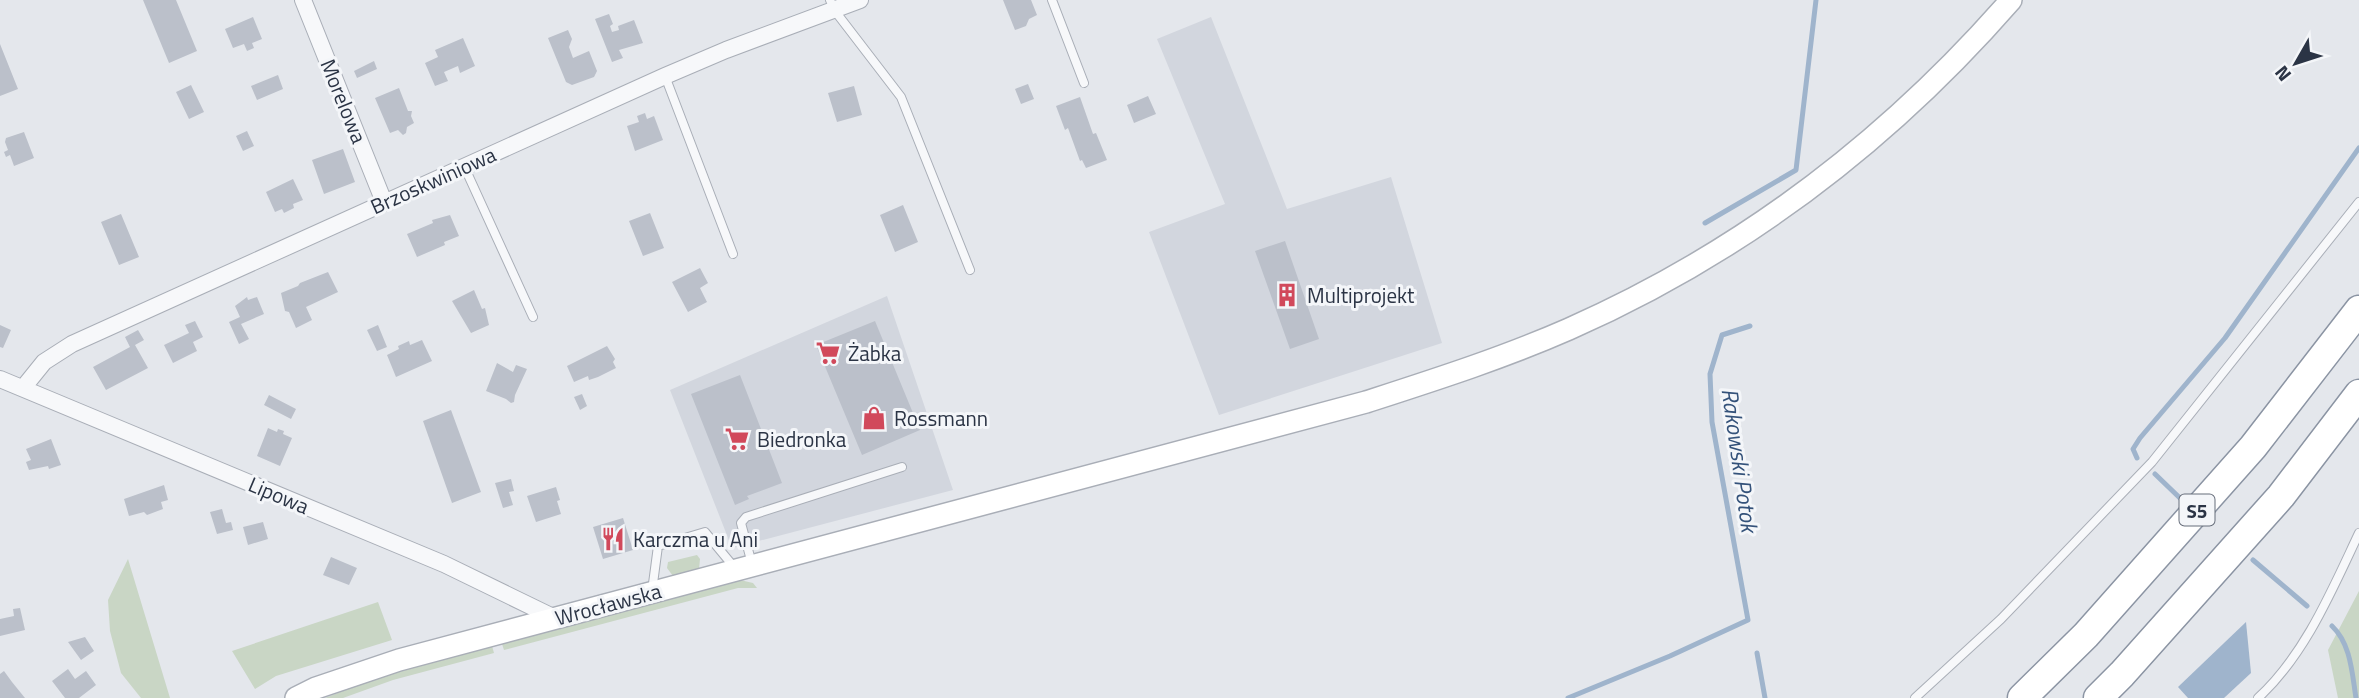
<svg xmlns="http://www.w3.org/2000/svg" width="2359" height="698" font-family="'Titillium Web',sans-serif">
<rect width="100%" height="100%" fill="#e4e7ec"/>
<!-- built -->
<path fill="#d2d6de" d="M1211,17L1287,209L1391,177L1442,343L1219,415L1149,232L1225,204L1157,39Z
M887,296L953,490L732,548L670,390Z"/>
<!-- green -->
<path fill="#c9d6c5" d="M697,555L700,559L699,569L673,576L667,568L668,562Z
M128,559L170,698H141L121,673L110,631L108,600Z
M740,580L753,583L757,588H738L504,650L502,644Z
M2359,591V698H2338L2328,650Z
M378,602L392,640L276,676L255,689L232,651Z
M492,646L494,653L393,680L343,698H325L376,678Z"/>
<!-- water -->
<path fill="#9fb4cc" d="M2246,622L2251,673L2224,698H2188L2178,687Z"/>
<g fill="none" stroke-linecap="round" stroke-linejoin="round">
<!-- stream -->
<path stroke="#9fb4cc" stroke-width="5" d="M1705,223L1796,170L1816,0
M2137,458L2133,449L2140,438L2225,338L2359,148
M2155,474L2183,501
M2253,560L2307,606
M2332,626C2351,644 2352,673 2356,698
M1757,653L1765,698
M1568,698L1670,656L1748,620L1712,422L1710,374L1722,335L1750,326"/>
</g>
<!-- building -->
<path fill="#bbc0ca" d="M143,0H176L197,51L169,63Z
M1003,0H1031L1037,15L1029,19L1026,26L1015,30Z
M609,14L613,24L610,26L612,32L619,30L618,26L634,20L643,43L619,50L623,58L612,62L595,19Z
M253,17L262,39L252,43L254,48L247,51L244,44L233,48L225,29Z
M568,30L572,39L569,47L573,58L589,51L597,71L594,77L572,85L566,82L548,38Z
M463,38L475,66L460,73L458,66L444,72L448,81L435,86L425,63L438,57L435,50Z
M0,44L18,89L0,96Z
M374,61L377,69L357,78L354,71Z
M278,75L283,89L257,100L251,86Z
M1028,84L1034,99L1021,104L1015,89Z
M191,85L204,112L189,119L176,92Z
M854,86L862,115L837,122L828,93Z
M399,88L408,111H412L411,116L414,123L407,127L406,133L403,135L398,130L390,133L375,98Z
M1148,96L1156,114L1134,123L1127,105Z
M1080,97L1093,134L1096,133L1107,160L1086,168L1082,160L1080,161L1068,128L1065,130L1056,106Z
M645,113L647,119L654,116L663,140L635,151L627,126L639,122L637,116Z
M247,131L254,146L243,151L236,136Z
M24,132L34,158L14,166L10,155L6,157L4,152L8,150L5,142L6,138Z
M343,149L355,182L324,194L312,160Z
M293,179L303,200L293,204L294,208L284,213L282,209L275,212L266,192Z
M903,205L918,242L895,252L880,215Z
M650,213L664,248L643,256L629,221Z
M121,214L139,257L119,265L101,222Z
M450,215L459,236L444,242L445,245L417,257L407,234L433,223L432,220Z
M1285,241L1319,339L1290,349L1255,251Z
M700,268L708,283L700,288L707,302L688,312L672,282Z
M328,272L338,292L306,307L312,320L296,328L289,312L285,311L281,293L298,286L300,283Z
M474,290L482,309L485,308L489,325L471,333L452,301Z
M247,297L248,300L257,297L264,314L241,324L249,339L239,344L229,322L240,317L235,306Z
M195,321L203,337L193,342L197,351L173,363L164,345L189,333L185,325Z
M875,321L920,430L862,455L816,345Z
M0,325L11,330L3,348L0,347Z
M378,325L387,347L377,351L367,330Z
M138,330L144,340L135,345L148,368L106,390L93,367L130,347L125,337Z
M422,340L432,361L396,377L387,355L399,349L398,346L409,341L410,345Z
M607,346L615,359L613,362L616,368L598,377L589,380L588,376L574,382L567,366Z
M497,363L513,372L516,365L527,369L515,395L514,402L511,403L506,399L486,391Z
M740,375L782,483L747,496L749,499L735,505L691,394Z
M582,394L587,406L580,410L574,397Z
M269,395L296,409L291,419L264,405Z
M451,410L481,492L452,503L423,421Z
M268,428L277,432L278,429L284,431L283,434L292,438L280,466L257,456Z
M51,439L61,465L49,469L48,466L29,470L26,462L31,460L26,449Z
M511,479L514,491L509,492L513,505L503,508L495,483Z
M164,485L168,500L161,502L163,509L147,515L144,512L129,516L124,499Z
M556,487L560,500L557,501L561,514L536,522L527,496Z
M222,509L226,523L231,522L233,530L217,534L210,512Z
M623,518L633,550L603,559L593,527Z
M263,522L268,539L248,545L243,527Z
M331,557L357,568L349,585L323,575Z
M20,608L25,630L0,636V619L14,616L13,609Z
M85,637L94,651L81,660L68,642Z
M68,669L75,679L86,671L96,685L79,698H65L52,681Z
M4,671L12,682L25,698H0V674Z"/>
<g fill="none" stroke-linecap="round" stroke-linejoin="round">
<!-- service casing -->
<g stroke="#a9aeb7" stroke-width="10">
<path id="service" d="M830,0L835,11L901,97L970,270
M1052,0L1084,83
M665,76L733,254
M464,166L533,317
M752,564L741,523L746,517L902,467
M652,591L658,546L705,532L734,567
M1915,698L2001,619L2152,462L2359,202
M2258,698C2305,655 2332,590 2359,533"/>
</g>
<!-- minor casing -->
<g stroke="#a9aeb7" stroke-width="18">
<path id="minor" d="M303,0L384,202
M0,379L444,564L555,618
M23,388L44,362L72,344L665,76L726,50L860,0"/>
</g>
<!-- secondary casing -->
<g stroke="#a9aeb7" stroke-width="24">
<path id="secondary" d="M296,698L316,688L399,660L1366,402C1434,380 1503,358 1569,329C1741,253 1888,141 2011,0"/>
</g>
<!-- motorway casing -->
<g stroke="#8b94a3" stroke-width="31">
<path id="motorway" d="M2022,698L2086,635L2253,447L2359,310
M2098,698L2122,674L2281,496L2359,394"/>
</g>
<!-- service -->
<use href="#service" stroke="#f7f8fa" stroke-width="8"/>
<!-- minor -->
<use href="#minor" stroke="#f7f8fa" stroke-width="16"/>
<!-- secondary -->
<use href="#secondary" stroke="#fff" stroke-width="21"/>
<!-- motorway -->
<use href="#motorway" stroke="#fff" stroke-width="28"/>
</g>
<!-- icons -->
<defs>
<g id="building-bare" transform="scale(1.89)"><path d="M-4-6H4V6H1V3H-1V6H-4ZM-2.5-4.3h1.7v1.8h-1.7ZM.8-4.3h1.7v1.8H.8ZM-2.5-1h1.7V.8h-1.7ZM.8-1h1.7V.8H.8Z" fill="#d1495b" stroke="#f4f6f9" stroke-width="2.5" paint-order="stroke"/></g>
<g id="supermarket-bare" transform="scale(1.89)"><path d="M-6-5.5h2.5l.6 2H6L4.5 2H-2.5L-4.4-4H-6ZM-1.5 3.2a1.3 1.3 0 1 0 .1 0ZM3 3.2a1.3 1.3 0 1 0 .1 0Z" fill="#d1495b" stroke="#f4f6f9" stroke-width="2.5" paint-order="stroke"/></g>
<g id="shop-bare" transform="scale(1.89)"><path d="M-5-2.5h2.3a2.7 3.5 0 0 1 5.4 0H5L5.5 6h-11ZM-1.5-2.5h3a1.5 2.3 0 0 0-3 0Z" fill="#d1495b" stroke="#f4f6f9" stroke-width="2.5" paint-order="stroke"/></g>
<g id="restaurant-bare" transform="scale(1.89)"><path d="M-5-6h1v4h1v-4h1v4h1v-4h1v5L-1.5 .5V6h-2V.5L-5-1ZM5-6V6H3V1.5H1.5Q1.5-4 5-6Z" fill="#d1495b" stroke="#f4f6f9" stroke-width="2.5" paint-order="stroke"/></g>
</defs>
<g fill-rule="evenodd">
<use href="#building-bare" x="1287" y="295"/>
<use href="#supermarket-bare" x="828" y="353"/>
<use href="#shop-bare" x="874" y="418"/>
<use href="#supermarket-bare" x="737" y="439"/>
<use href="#restaurant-bare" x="613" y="539"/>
</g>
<g text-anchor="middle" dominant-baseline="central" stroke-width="6" stroke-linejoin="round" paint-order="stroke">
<!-- shield labels -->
<rect fill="#f4f6f9" stroke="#676e7b" stroke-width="2" x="2179.5" y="494.5" width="35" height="31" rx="5"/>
<g font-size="19" font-weight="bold" fill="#2b3445">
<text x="2197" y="510">S5</text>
</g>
<!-- street labels -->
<g font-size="21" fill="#2b3445" stroke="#f4f6f9">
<text transform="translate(344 101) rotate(68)">Morelowa</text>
<text transform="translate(433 180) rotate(-24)">Brzoskwiniowa</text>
<text transform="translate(279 495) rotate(23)">Lipowa</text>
<text transform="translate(608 604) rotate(-15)">Wrocławska</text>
</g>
<!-- poi labels -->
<g font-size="21" fill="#2b3445" stroke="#f4f6f9" text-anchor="start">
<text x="1307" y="295">Multiprojekt</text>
<text x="848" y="353">Żabka</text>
<text x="894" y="418">Rossmann</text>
<text x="757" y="439">Biedronka</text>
<text x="633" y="539">Karczma u Ani</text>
</g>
<!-- water labels -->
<g font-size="23" font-style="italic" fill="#34527a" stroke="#f4f6f9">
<text transform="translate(1740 460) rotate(82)">Rakowski Potok</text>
</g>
</g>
<!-- north arrow -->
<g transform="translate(2296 63) rotate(231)" stroke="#f4f6f9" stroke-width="5" paint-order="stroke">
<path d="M0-5L12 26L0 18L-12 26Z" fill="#2b3445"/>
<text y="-10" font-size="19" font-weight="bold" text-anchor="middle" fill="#2b3445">N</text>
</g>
</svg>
